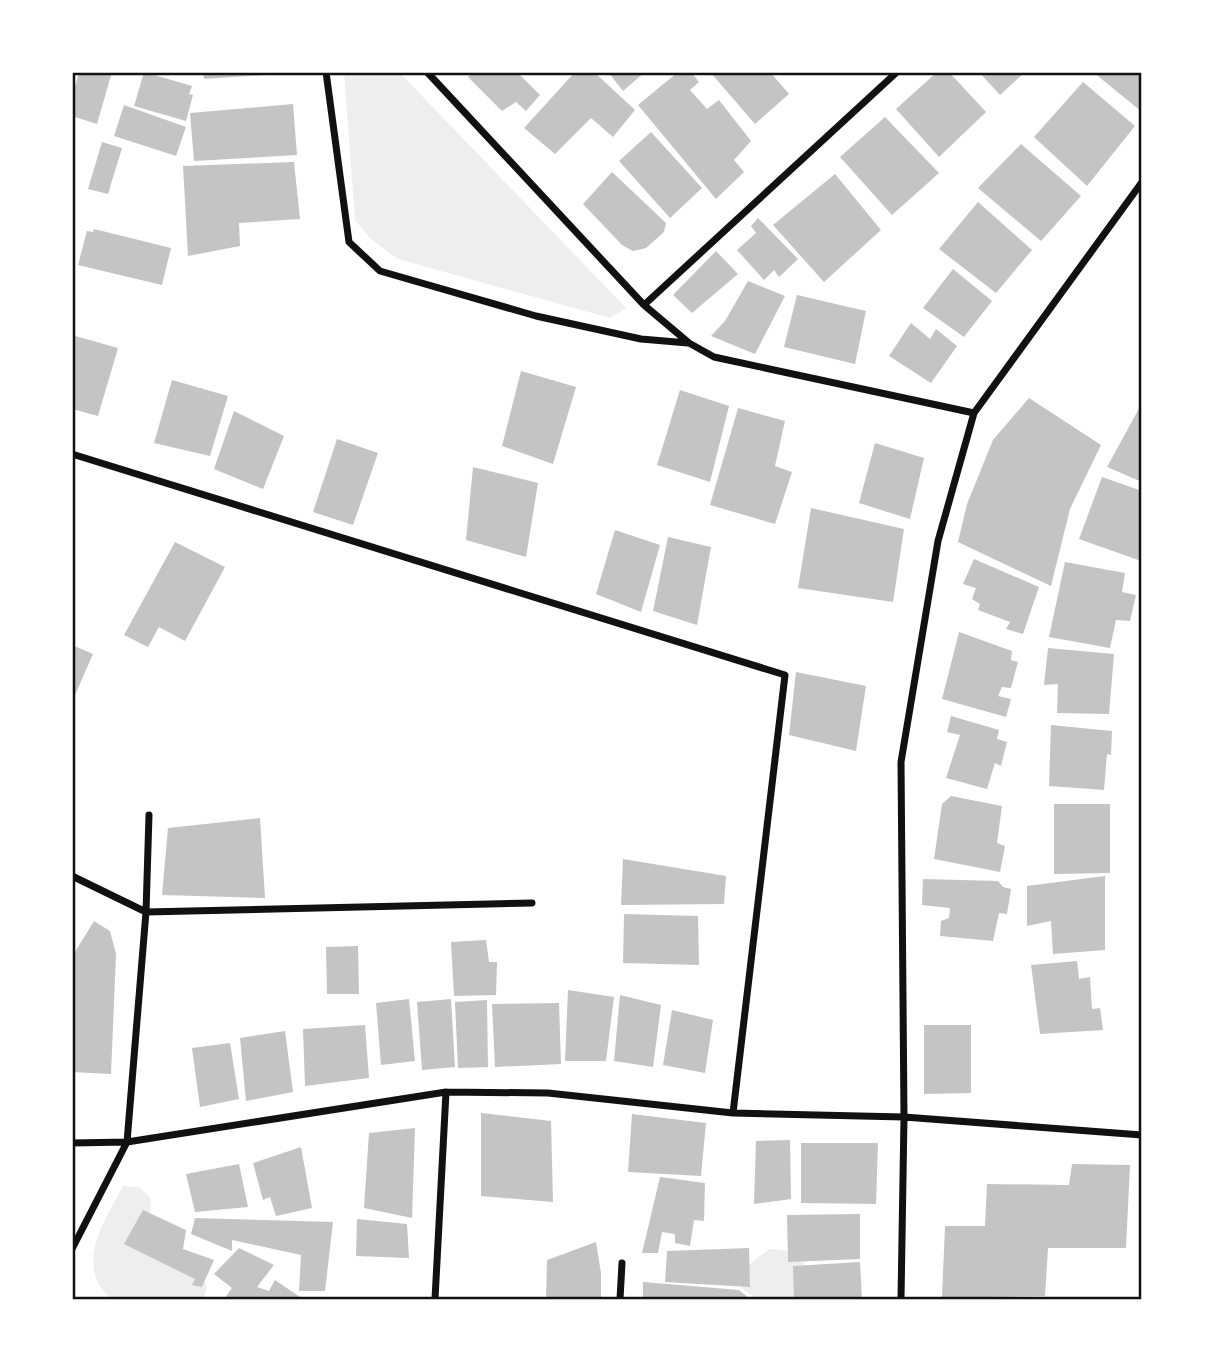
<svg xmlns="http://www.w3.org/2000/svg" width="1214" height="1371" font-family="'Times New Roman',serif">
<rect width="100%" height="100%" fill="#fff"/>
<!-- green -->
<path fill="#eee" d="M344,72H399L626,308L610,318L398,259L371,239L355,220Z
M123,1186L139,1187L151,1198L149,1232L197,1273L207,1286L204,1299H112C73,1267 104,1222 123,1186Z
M770,1249C804,1250 811,1267 811,1299H758L742,1289C740,1267 754,1261 770,1249Z"/>
<!-- building -->
<path fill="#c4c4c4" d="M79,72H112L97,124L72,116V98Z
M144,72L192,86L189,94L193,95L186,121L134,106Z
M203,72H281V74L204,79Z
M472,72H517L540,95L526,111L516,102L502,111L468,77Z
M575,72H594L635,110L613,137L591,118L555,154L524,128Z
M608,72H645L623,91Z
M678,72H691L699,82L690,90L707,109L719,100L751,141L734,160L744,172L716,199L638,105Z
M710,72H770L789,94L755,124Z
M937,72H949L986,112L939,157L896,109Z
M979,72H1025L1000,95Z
M1093,72H1142V112Z
M1083,82L1135,126L1087,186L1034,137Z
M293,104L297,155L194,161L190,113Z
M124,105L186,127L176,156L114,136Z
M885,117L939,173L892,215L840,157Z
M651,132L702,188L670,218L619,161Z
M102,142L122,148L108,194L88,189Z
M1021,144L1081,196L1041,241L978,188Z
M294,162L300,219L239,223L240,246L188,256L183,166Z
M612,172L666,223L664,232L646,248L633,251L622,245L583,204Z
M835,174L881,230L824,282L773,225Z
M978,202L1032,250L996,293L939,249Z
M758,218L798,259L779,277L774,270L764,280L737,250L756,233L751,226Z
M94,229L171,248L162,285L78,265L87,231L93,232Z
M716,251L738,274L692,313L673,295Z
M953,269L992,301L964,337L923,308Z
M748,281L785,296L755,354L711,336L725,321Z
M797,295L866,311L855,364L784,347Z
M911,323L930,339L936,329L957,346L931,383L889,356Z
M72,335L118,348L98,416L72,409Z
M521,371L576,387L553,464L502,446Z
M172,380L228,396L210,456L154,443Z
M680,390L729,406L710,482L657,465Z
M1029,398L1101,445L1070,509L1051,586L958,542L967,504L993,440Z
M1142,403V482L1107,467Z
M738,408L785,421L775,466L792,472L775,524L710,505Z
M234,411L284,436L263,489L214,469Z
M337,439L378,453L353,525L313,512Z
M875,443L924,458L910,519L859,503Z
M473,467L538,483L526,557L466,540Z
M1102,477L1142,491L1141,561L1079,539Z
M811,508L904,529L893,602L798,588Z
M615,530L660,545L641,612L596,594Z
M668,537L711,547L697,625L653,611Z
M175,542L225,567L185,641L159,627L148,647L124,635Z
M974,559L1039,587L1023,634L1006,629L1010,622L978,610L980,604L972,599L976,588L963,584Z
M1065,562L1125,573L1122,592L1136,595L1130,621L1116,620L1110,648L1049,637Z
M959,632L1012,651L1011,660L1018,662L1011,688L1002,687L998,696L1011,699L1006,717L942,699Z
M72,645L93,654L72,702Z
M1048,648L1114,654L1109,714L1057,713L1058,684L1044,685Z
M796,672L866,686L856,751L789,735Z
M951,716L999,730L997,739L1007,742L1001,766L995,763L987,789L946,778L960,735L947,732Z
M1051,725L1112,731L1111,755L1107,754L1104,790L1049,786Z
M951,796L1002,806L997,843L1005,846L1000,872L934,859L942,804Z
M1054,804H1110V873L1054,874Z
M260,818L265,898L162,895L168,828Z
M623,859L726,876L724,904L621,905Z
M1105,876V950L1053,954L1051,921L1027,926V886Z
M923,879L998,881L1003,887L1011,889L1007,914L999,913L993,941L940,936L941,921L949,918L950,908L922,905Z
M624,914L698,916L699,965L623,963Z
M94,921L110,931L116,954L111,1074L72,1072V957Z
M486,940L489,962H497L496,995L454,996L451,942Z
M358,946L359,994H327L326,947Z
M1077,961L1079,979L1090,977L1092,1009L1100,1008L1103,1030L1040,1034L1031,965Z
M568,990L614,997L606,1061H565Z
M620,995L661,1005L653,1067L614,1061Z
M409,999L415,1061L381,1065L376,1003Z
M451,999L455,1067L422,1070L417,1002Z
M487,1000L488,1067L458,1068L455,1002Z
M559,1003L561,1064L495,1067L492,1004Z
M672,1010L713,1020L705,1073L663,1065Z
M365,1025L369,1078L305,1086L303,1029Z
M924,1025H971V1093L924,1094Z
M285,1031L293,1092L246,1101L240,1038Z
M230,1043L239,1099L200,1107L192,1048Z
M481,1113L551,1121L553,1202L481,1196Z
M632,1114L706,1123L701,1176L628,1172Z
M415,1128L412,1218L364,1208L369,1133Z
M790,1140L791,1199L754,1204L756,1141Z
M801,1143H878L876,1204L801,1203Z
M301,1147L312,1208L276,1216L270,1197L263,1200L253,1163Z
M239,1164L248,1207L195,1212L186,1174Z
M1072,1164L1130,1165L1126,1248H1048L1045,1296L942,1298L945,1226H985L987,1184L1069,1185Z
M660,1177L705,1183L704,1221L694,1220L690,1246L675,1243V1234L662,1232L658,1253H642Z
M143,1210L186,1230L183,1249L214,1260L202,1287L192,1285L195,1279L124,1244Z
M860,1214V1259L788,1262L787,1215Z
M195,1218L333,1222L325,1291H299L301,1255L232,1240V1251L191,1234Z
M357,1219L407,1224L409,1258L356,1256Z
M596,1242L601,1273V1299H546L547,1260Z
M239,1248L274,1265L257,1287L269,1291L275,1280L303,1299H224L232,1288L214,1274Z
M749,1248L750,1287L665,1282L667,1251Z
M860,1262L862,1299H794L793,1266Z
M643,1282L739,1290L750,1299H643Z"/>
<g fill="none" stroke-linecap="round" stroke-linejoin="round">
<!-- minor -->
<path stroke="#111" stroke-width="7" d="M326,72L349,242L380,271L536,316L641,339L688,343
M427,72L644,305L689,343L714,357L974,413
M644,305L897,72
M72,454L785,675L733,1113
M72,876L146,912L532,903
M72,1143L127,1142L446,1092L548,1093L733,1113L904,1117L1142,1135
M72,1249L127,1142L146,912L149,815
M435,1299L446,1092
M620,1299L622,1263
M901,1299L904,1117L901,762L938,541L974,413L1142,182"/>
</g>
<!-- border -->
<rect width="1214" height="1371" fill="none" stroke="#ffffff" stroke-width="147"/>
<rect x="74" y="74" width="1066" height="1224" fill="none" stroke="#111" stroke-width="2.5"/>
</svg>
